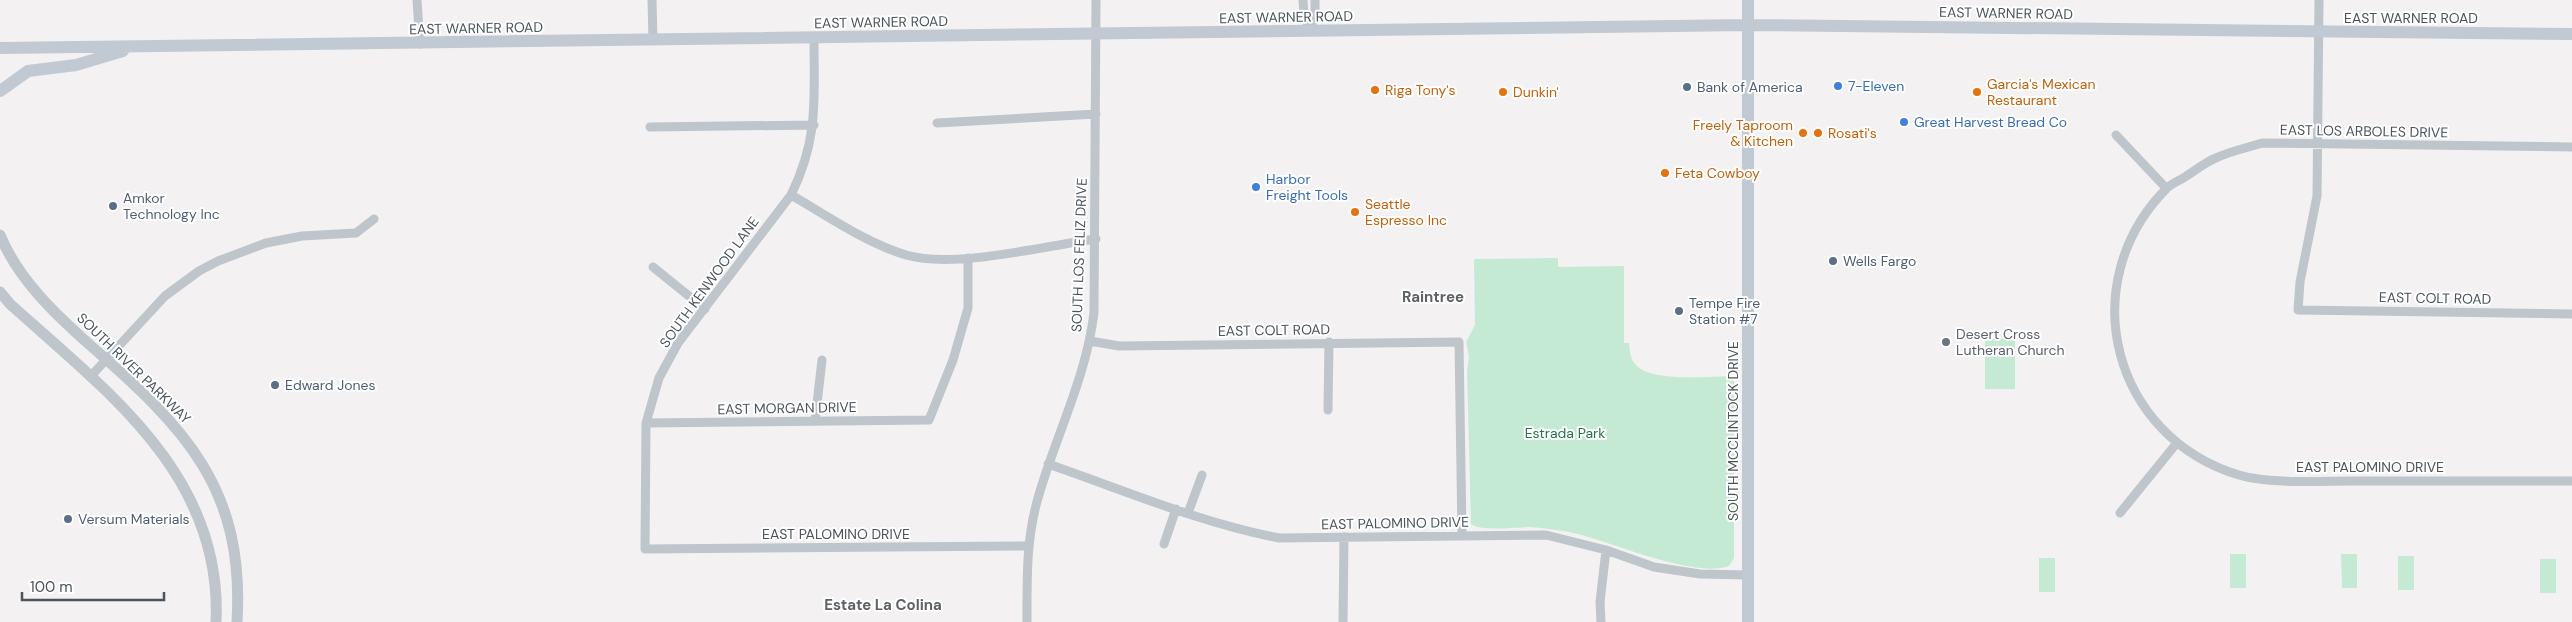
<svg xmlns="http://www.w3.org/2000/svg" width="2572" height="622" font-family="'DM Sans',sans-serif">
<rect width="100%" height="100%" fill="#f3f1f1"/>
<!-- green -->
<path fill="#c5ead3" d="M1558,258V267L1624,266V343H1629C1630,351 1630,359 1636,365C1652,383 1711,376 1734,376V558L1729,566C1692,579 1609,540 1569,532C1557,530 1544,528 1531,527C1517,527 1481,532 1471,524L1467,371L1469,357L1466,342L1475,325L1474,259Z
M2015,338V389H1985V339Z
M2230,554H2246V588H2230Z
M2341,554H2357V588H2342Z
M2398,556H2414V590H2398Z
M2039,558H2055V592H2039Z
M2540,559H2556V593H2540Z"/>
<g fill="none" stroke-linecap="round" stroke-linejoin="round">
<!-- minor -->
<path stroke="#bec5cb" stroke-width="9" d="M417,0L420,44
M652,0L653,40
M1303,0L1304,15L1310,31
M2319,0L2317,196L2300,282L2298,310L2572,314
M1310,31L1315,14V0
M814,38C814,99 819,138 791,195L678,343L659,378L646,423L645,549L1028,546
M937,123L1096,114
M650,127L814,125
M2116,135L2166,188
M2572,147L2262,143C2247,148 2230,151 2216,158C2205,162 2195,171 2185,177C2179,181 2170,184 2165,190C2073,285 2113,437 2239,475C2268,484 2321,481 2351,481C2425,481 2498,481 2572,481
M791,195C828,216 866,243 906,255C955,269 1043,246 1096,239
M653,267L705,309
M1090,341L1119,346L1459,342L1462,535
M90,377L165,296L199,271L218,261L266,243L302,236L356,233L374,219
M1328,410L1329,342
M815,421L822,360
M646,423L929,420L953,360L968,308V258
M1048,464C1124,490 1200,523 1279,538L1546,535L1606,550L1654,567L1700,574L1748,575
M1188,513L1202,475
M2120,513L2176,444
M1164,544L1176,509
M1027,622C1027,580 1026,539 1038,498C1056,435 1086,378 1094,313L1096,0
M1343,622L1344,537
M1601,622L1600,602L1606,550"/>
<!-- tertiary -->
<path stroke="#bec5cb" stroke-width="11" d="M0,235C18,279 55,314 90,345C185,428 245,488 237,622
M0,292L10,304C108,392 223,476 216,622"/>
<!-- secondary -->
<path stroke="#c1c9d2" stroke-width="12" d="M1748,0V622
M0,48L1747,25L2572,34
M0,91L28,71L76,65L123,51"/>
</g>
<!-- markers -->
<g fill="#3f7fe0" stroke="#fff" stroke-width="2">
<circle cx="1838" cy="86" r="5"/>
<circle cx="1904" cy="122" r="5"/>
<circle cx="1256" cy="187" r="5"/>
</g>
<g fill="#5c6f8a" stroke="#fff" stroke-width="2">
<circle cx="1687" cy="87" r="5"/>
<circle cx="113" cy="206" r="5"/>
<circle cx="1833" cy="261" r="5"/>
<circle cx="1679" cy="311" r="5"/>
<circle cx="275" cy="385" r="5"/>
<circle cx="68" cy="519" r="5"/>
</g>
<g fill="#e8710a" stroke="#fff" stroke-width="2">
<circle cx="1375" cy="90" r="5"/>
<circle cx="1503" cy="92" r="5"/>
<circle cx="1977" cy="92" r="5"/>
<circle cx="1803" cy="133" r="5"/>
<circle cx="1818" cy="133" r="5"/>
<circle cx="1665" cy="173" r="5"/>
<circle cx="1355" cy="212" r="5"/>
</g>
<circle fill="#6b7280" stroke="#fff" stroke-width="2" cx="1946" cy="342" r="5"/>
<g text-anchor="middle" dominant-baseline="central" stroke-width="4" stroke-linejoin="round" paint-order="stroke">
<!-- street labels -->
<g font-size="14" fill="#4b545c" stroke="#fff">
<text transform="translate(2006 13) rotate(1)">EAST WARNER ROAD</text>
<text transform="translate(1286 17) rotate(-1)">EAST WARNER ROAD</text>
<text x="2411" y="18">EAST WARNER ROAD</text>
<text transform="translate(881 22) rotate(-1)">EAST WARNER ROAD</text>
<text transform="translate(476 28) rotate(-1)">EAST WARNER ROAD</text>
<text transform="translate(2364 131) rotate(1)">EAST LOS ARBOLES DRIVE</text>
<text transform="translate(1079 255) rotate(-88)">SOUTH LOS FELIZ DRIVE</text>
<text transform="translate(709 282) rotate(-54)">SOUTH KENWOOD LANE</text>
<text transform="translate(2435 298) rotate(1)">EAST COLT ROAD</text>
<text transform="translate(1274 330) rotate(-1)">EAST COLT ROAD</text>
<text transform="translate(134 368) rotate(44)">SOUTH RIVER PARKWAY</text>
<text transform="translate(787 408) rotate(-1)">EAST MORGAN DRIVE</text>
<text transform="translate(1733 431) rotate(-90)">SOUTH MCCLINTOCK DRIVE</text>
<text x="2370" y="467">EAST PALOMINO DRIVE</text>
<text transform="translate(1395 523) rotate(-1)">EAST PALOMINO DRIVE</text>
<text x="836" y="534">EAST PALOMINO DRIVE</text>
</g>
<!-- food labels -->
<g font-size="14" fill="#c56008" stroke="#fff" text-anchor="start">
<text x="1987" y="84">Garcia's Mexican<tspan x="1987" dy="16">Restaurant</tspan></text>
<text x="1385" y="90">Riga Tony's</text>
<text x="1513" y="92">Dunkin'</text>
<text x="1793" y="125" text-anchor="end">Freely Taproom<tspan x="1793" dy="16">&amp; Kitchen</tspan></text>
<text x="1828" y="133">Rosati's</text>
<text x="1675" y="173">Feta Cowboy</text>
<text x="1365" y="204">Seattle<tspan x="1365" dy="16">Espresso Inc</tspan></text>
</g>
<!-- shop labels -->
<g font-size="14" fill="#366cbe" stroke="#fff" text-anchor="start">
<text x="1848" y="86">7-Eleven</text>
<text x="1914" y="122">Great Harvest Bread Co</text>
<text x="1266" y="179">Harbor<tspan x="1266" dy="16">Freight Tools</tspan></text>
</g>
<!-- service labels -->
<g font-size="14" fill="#4e5e75" stroke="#fff" text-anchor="start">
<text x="1697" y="87">Bank of America</text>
<text x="123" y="198">Amkor<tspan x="123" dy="16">Technology Inc</tspan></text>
<text x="1843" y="261">Wells Fargo</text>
<text x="1689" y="303">Tempe Fire<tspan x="1689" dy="16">Station #7</tspan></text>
<text x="285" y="385">Edward Jones</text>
<text x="78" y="519">Versum Materials</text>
</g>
<!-- worship labels -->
<g font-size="14" fill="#5b616d" stroke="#fff" text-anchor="start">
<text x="1956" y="334">Desert Cross<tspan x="1956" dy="16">Lutheran Church</tspan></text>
</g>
<!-- park labels -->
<g font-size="14" fill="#24754b" stroke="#fff">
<text x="1565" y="433">Estrada Park</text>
</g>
<!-- neighbourhood labels -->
<g font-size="15" font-weight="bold" fill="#5e6165" stroke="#fff">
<text x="1433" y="297">Raintree</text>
<text x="883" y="605">Estate La Colina</text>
</g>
</g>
<!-- scale -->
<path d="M22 592v8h142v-8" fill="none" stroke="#4b545c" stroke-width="2.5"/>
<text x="30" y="592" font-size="15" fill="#4b545c" stroke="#ffffff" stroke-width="4" paint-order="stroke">100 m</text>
</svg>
